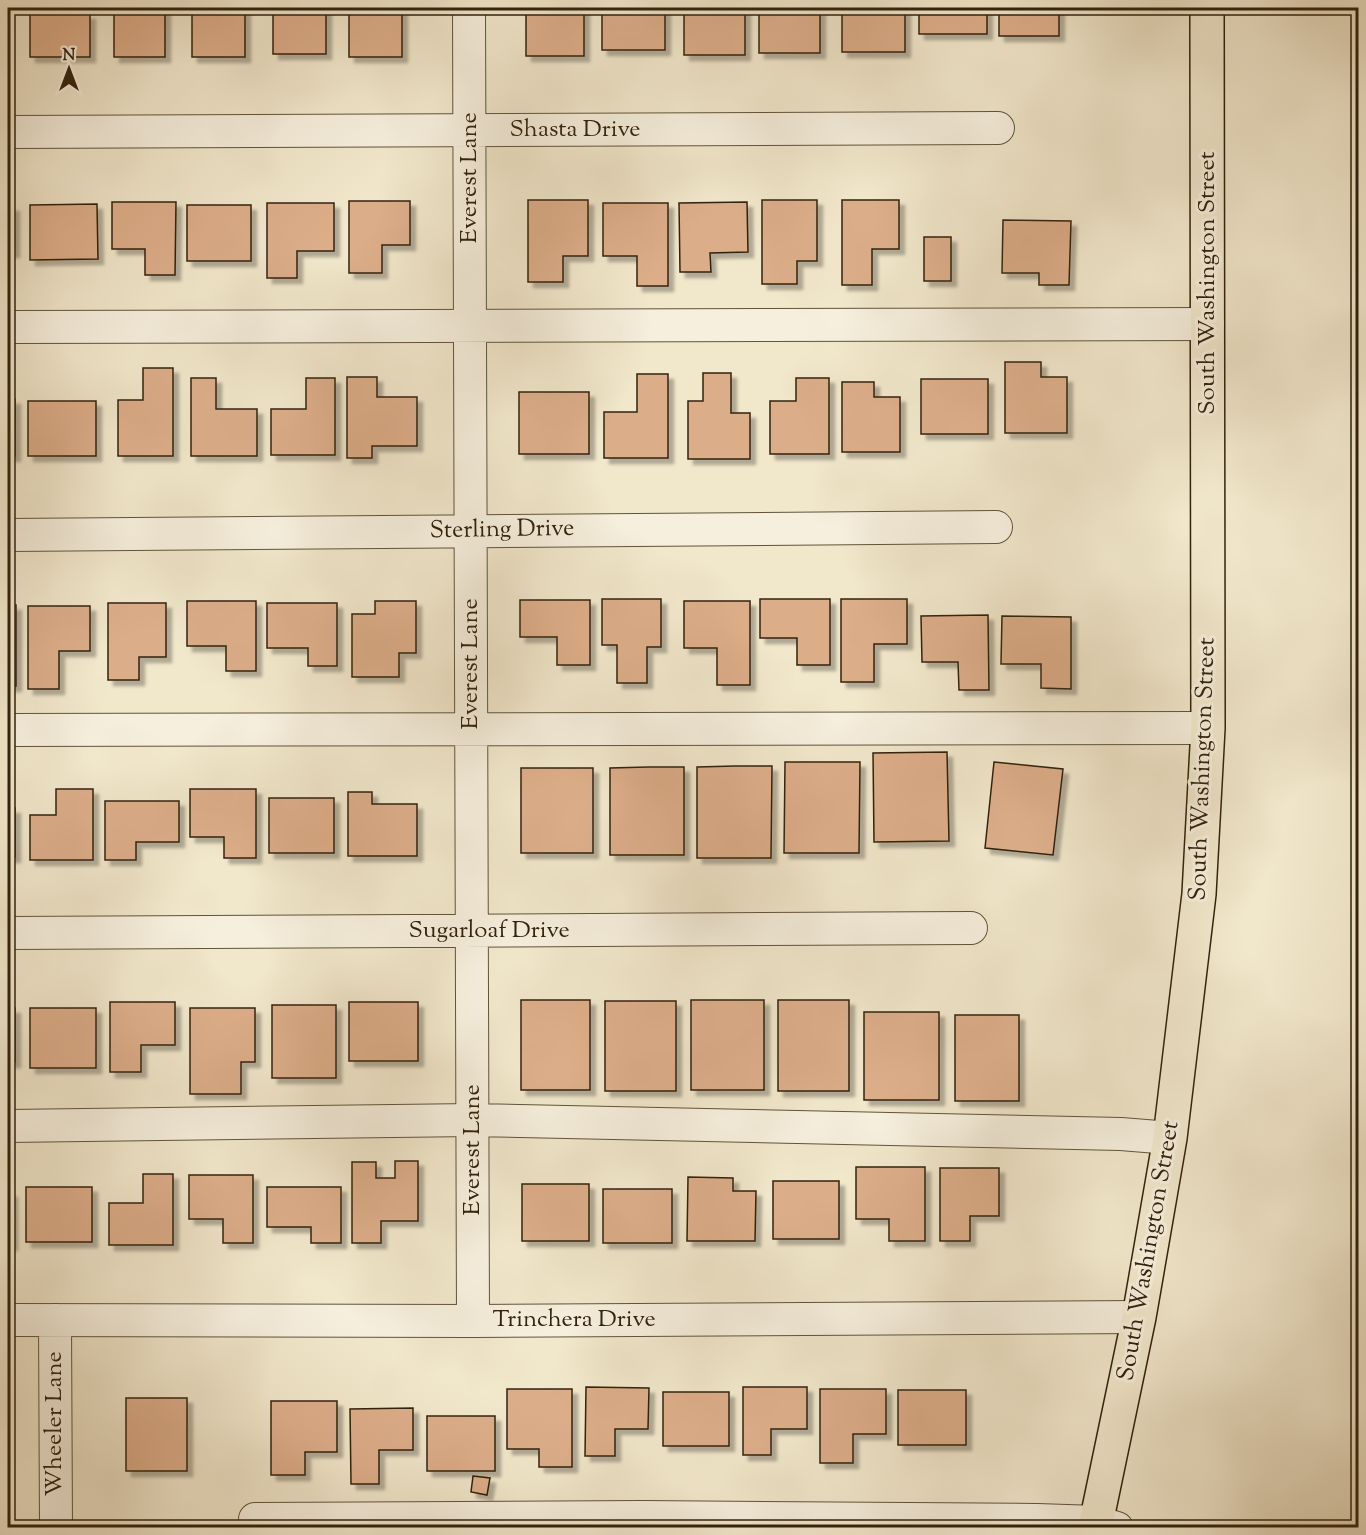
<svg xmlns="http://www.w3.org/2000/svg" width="1366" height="1535" font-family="'Sorts Mill Goudy',serif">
<defs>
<filter id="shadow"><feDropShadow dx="5.5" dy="5.5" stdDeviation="1.5" flood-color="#0004"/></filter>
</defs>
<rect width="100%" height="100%" fill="#f1e7cb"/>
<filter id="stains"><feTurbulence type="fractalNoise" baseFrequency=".00333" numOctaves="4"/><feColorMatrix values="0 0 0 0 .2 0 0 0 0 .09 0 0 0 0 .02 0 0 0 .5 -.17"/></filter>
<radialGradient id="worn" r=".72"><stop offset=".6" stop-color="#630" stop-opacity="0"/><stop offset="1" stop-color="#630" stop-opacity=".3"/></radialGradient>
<!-- building -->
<path fill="#dcad89" stroke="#31220c" stroke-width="1.5" filter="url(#shadow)" d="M30,8H60V14H90V57H30Z
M114,8H165V57H114Z
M192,8H245V57H192Z
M273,8H326V54H273Z
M349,8H402V57H349Z
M526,8H584V56H526Z
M602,8H665V50H602Z
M684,8H745V55H684Z
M759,8H820V53H759Z
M842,8H905V52H842Z
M919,8H987V34H919Z
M999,8H1059V36H999Z
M528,200H588V256H563V282H528Z
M762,200H817V261H797V284H762Z
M842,200H899V249H872V285H842Z
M349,201H410V245H382V273H349Z
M112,202H176L175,275H145V249H112Z
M747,202L748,252L710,253L711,272H680L679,203Z
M267,203H334V251H297V278H267Z
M603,203H668V286H637V256H603Z
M97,204L98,259L30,260V205Z
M187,205H251V261H187Z
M8,206H14V252H8Z
M1003,220L1071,221L1069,285H1039V273H1002Z
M924,237H951V281H924Z
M1005,362H1041V377H1067V433H1005Z
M143,368H173V456H118V400H143Z
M703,373H731V413H750V459H688V401H703Z
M637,374H668V458H604V412H637Z
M347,377H377V397H417V446H372V458H347Z
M191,378H216V409H257V456H191Z
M306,378H335V455H271V409H306Z
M796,378H829V454H770V401H796Z
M921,379H988V434H921Z
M842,382H874V397H900V452H842Z
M519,392H589V454H519Z
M8,399H15V456H8Z
M28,401H96V456H28Z
M602,599H661V647H647V683H617V645H602Z
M760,599H830V665H797V638H760Z
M841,599H907V644H874V682H841Z
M520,600H590V665H557V637H520Z
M187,601H256V671H226V646H187Z
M375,601H416V653H399V677H352V614H375Z
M684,601H750V685H717V648H684Z
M108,603H166V657H139V680H108Z
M267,603H337V666H308V648H267Z
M8,605H16V686H8Z
M28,606H90V651H59V689H28Z
M988,615L989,690H959L958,662H922L921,616Z
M1002,616L1071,617V689L1041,688V664H1001Z
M947,752L949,841L874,842L873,753Z
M785,762H860L859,853H784Z
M994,762L1063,769L1053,855L985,848Z
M735,766H772L771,858H697V767Z
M648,767H684V855H610V768Z
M521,768H593V853H521Z
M56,789H93V860H30V815H56Z
M190,789H256V858H224V837H190Z
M348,792H372V804H417V856H348Z
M269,798H334V853H269Z
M105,801H179V842H136V860H105Z
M8,808H15V857H8Z
M521,1000H590V1090H521Z
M691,1000H764V1090H691Z
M778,1000H849V1091H778Z
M605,1001H676V1091H605Z
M110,1002H175V1045H141V1072H110Z
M349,1002H418V1061H349Z
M272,1005H336V1078H272Z
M8,1008H15V1062H8Z
M30,1008H96V1068H30Z
M190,1008H255V1062H241V1094H190Z
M864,1012H939V1100H864Z
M955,1015H1019V1101H955Z
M395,1161H418V1221H381V1243H352V1162H376V1178H395Z
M856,1167H925V1241H889V1219H856Z
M940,1168H999V1216H970V1241H940Z
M143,1174H173V1245H109V1203H143Z
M189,1175H253V1243H223V1219H189Z
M688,1177L733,1178V1191H756L755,1241H687Z
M773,1181H839V1239H773Z
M522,1184H589V1241H522Z
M26,1187H92V1242H26Z
M267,1187H341V1243H311V1227H267Z
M603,1189H672V1243H603Z
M8,1192H12V1245H8Z
M586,1387L649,1388L648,1429H615V1456H585Z
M743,1387H807V1429H771V1455H743Z
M507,1389H572V1467H539V1449H507Z
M820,1389H886V1434H853V1463H820Z
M898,1390H966V1445H898Z
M663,1392H729V1446H663Z
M126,1398H187V1471H126Z
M271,1401H337V1452H305V1475H271Z
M413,1408V1450H379V1484H351L350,1409Z
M427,1416H495V1471H427Z
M473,1476L490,1478L487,1495L471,1492Z"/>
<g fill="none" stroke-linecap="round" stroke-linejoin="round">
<!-- minor casing -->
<g stroke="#61533c" stroke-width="34">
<path id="minor" d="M469,8L473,1321
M8,132L998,128
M8,327L1208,324
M8,535L996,527
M8,730L1208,728
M8,933L971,928
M8,1126L473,1120L1121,1134L1170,1138
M8,1320L473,1321L1139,1317
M55,1320L56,1528
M255,1528V1519L642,1517L1037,1520L1097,1522L1117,1528"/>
</g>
<!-- major casing -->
<g stroke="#31220c" stroke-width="36">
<path id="major" d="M1095,1528L1139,1317L1170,1138L1199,894L1208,728L1207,8"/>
</g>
<!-- minor -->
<use href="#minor" stroke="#f6efdd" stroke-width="32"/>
<!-- major -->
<use href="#major" stroke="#f1e7cb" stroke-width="33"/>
</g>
<g text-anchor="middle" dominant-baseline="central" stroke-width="6" stroke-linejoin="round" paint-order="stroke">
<!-- street labels -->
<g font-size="24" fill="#31220c" stroke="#f6efdd">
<text x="575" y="130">Shasta Drive</text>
<text transform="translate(470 178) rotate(-90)">Everest Lane</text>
<text transform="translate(1208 283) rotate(-90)">South Washington Street</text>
<text transform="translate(502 530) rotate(-1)">Sterling Drive</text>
<text transform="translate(471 664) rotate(-90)">Everest Lane</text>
<text transform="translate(1203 769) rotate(-88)">South Washington Street</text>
<text x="489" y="931">Sugarloaf Drive</text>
<text transform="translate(473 1150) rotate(-90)">Everest Lane</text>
<text transform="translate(1149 1251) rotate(-80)">South Washington Street</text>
<text x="574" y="1320">Trinchera Drive</text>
<text transform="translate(55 1424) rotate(-90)">Wheeler Lane</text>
</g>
</g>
<!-- margin -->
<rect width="1366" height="1535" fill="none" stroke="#f1e7cb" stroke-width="30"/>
<rect x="9" y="9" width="1348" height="1517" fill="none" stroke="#31220c" stroke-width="3"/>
<rect x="15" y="15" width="1336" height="1505" fill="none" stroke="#31220c" stroke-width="1.5"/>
<!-- north arrow -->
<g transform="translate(69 69)" stroke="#f6efdd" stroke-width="4.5" paint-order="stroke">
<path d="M0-4.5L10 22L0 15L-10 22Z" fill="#31220c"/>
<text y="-9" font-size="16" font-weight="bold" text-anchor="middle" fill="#31220c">N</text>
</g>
<rect width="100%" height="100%" filter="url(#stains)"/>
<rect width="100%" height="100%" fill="url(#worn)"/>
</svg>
